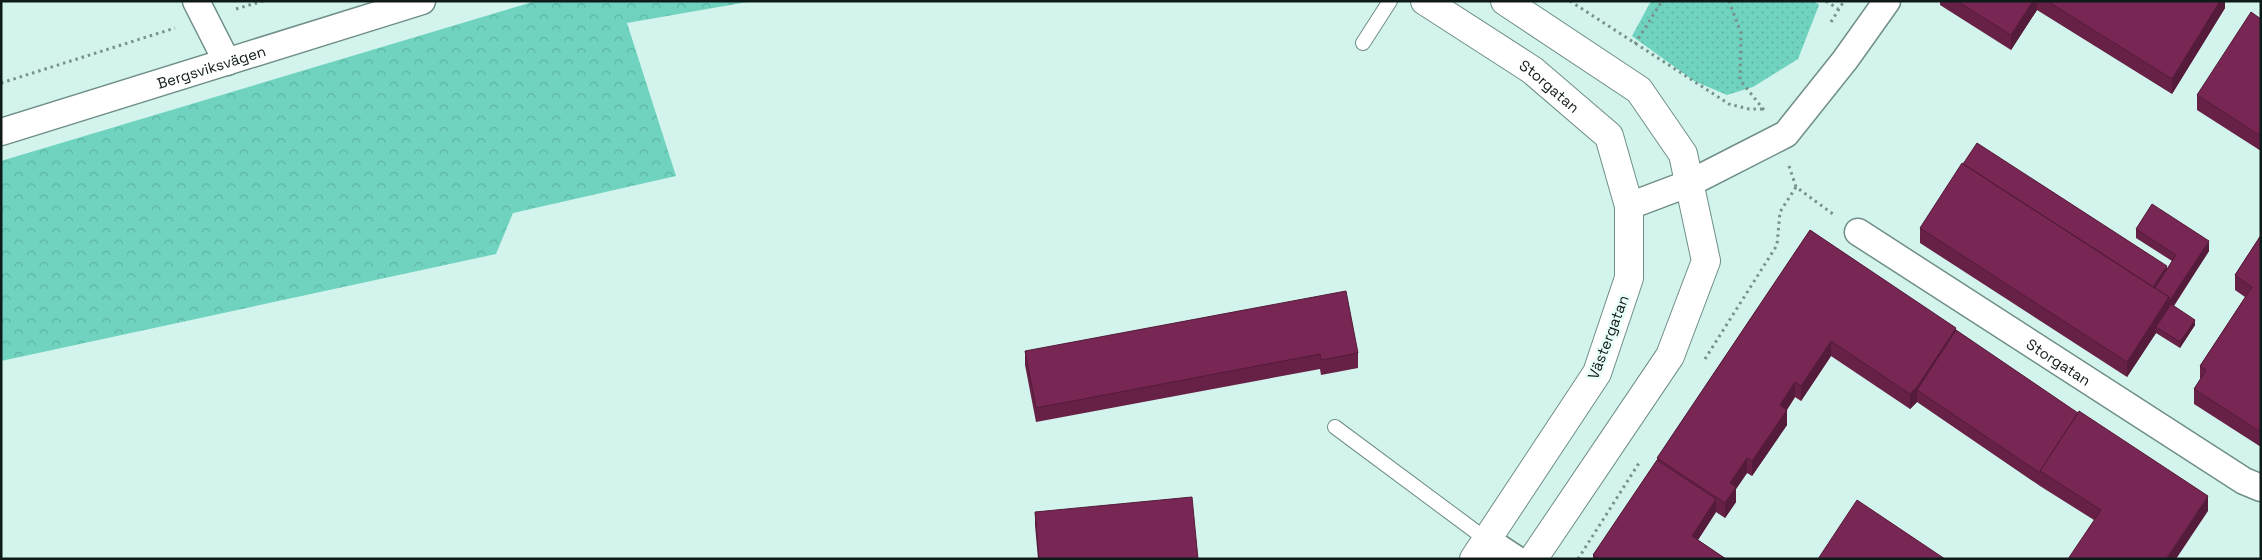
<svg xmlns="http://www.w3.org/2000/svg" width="2262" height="560" font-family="'Space Grotesk',sans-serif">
<defs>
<pattern id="forest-crowns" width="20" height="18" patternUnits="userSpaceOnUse" patternTransform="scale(1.25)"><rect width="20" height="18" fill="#6fd3c0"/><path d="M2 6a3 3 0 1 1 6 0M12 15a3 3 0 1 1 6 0" fill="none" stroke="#5fb5a4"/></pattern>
<pattern id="park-dots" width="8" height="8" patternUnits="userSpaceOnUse" patternTransform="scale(1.25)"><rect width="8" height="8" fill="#6fd3c0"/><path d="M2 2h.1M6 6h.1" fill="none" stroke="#5fb5a4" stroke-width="1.8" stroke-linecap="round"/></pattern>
</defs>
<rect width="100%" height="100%" fill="#d2f4ec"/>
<!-- forest -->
<path fill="url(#forest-crowns)" d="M536,1H753L627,23L676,176L513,213L496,254L1,361V161Z"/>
<!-- park -->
<path fill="url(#park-dots)" d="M1651,1H1814L1819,5L1798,59L1753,87L1727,95L1694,81L1632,36Z"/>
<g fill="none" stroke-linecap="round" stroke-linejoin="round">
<!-- service casing -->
<g stroke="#6f8e87" stroke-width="16">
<path id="service" d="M1363,43L1390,1
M1335,427L1487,540"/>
</g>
<!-- minor casing -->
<g stroke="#6f8e87" stroke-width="29">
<g id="minor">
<path d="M196,1L227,62"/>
<path id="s1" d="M1,132L422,1"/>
<path d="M1629,206L1690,183L1786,134L1845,60L1887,1"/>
<path id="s2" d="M1858,232L2244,481L2261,488"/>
<path d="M1487,540L1516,559"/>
</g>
</g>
<!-- tertiary casing -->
<g stroke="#6f8e87" stroke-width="30">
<g id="tertiary">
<path id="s3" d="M1425,1L1532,70L1609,136L1629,206V278L1597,373L1474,559"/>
<path d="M1505,1L1639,90L1683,154L1706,261L1670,356L1533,559"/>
</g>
</g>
<!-- path -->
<path stroke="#79918b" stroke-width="3" stroke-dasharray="2.5 4" stroke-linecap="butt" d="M1570,1L1729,104L1749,109H1763
M1729,1L1741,33L1740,80L1764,110
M1826,1L1838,9
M236,9L263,1
M1831,22L1844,1
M1635,44L1662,1
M1,83L175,28
M1789,166L1796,187L1833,214
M1705,359L1777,245L1780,212L1796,187
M1578,559L1639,463"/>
<!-- service -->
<use href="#service" stroke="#fff" stroke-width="14"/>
<!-- minor -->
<use href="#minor" stroke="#fff" stroke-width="26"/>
<!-- tertiary -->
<use href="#tertiary" stroke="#fff" stroke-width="28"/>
</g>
<!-- wall -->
<path fill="#672147" d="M1940,1H2225V8L2172,94L2037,10L2011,50L1940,5Z
M2261,19V151L2197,110V95Z
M1963,164L2167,269L2172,261L2136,238V229L2209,251L2174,306L2195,325L2180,348L2156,333L2127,377L1920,243V228Z
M1810,230L1956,330L2208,511L2094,520L2040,486L1917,402L1910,409L1831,356L1801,401L1795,397L1787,410V425L1752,476L1747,473L1736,489V502L1725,518L1716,512L1698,540L1726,559H1593V555L1657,460V458Z
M2261,235V447L2194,404V389L2200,380V366L2245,297L2235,290V275Z
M1025,351L1358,353V368L1321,375L1320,369L1036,422L1025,365Z
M1035,512L1198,559H1038L1035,525Z"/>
<!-- shaded-wall -->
<path fill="#541b3a" d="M2033,1H2037V10L2011,50V35Z
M2220,1H2225V8L2172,94V79Z
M2209,241V251L2158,329L2156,327V333L2127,377V362L2169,297Z
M2167,266V279L2157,294L2152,288Z
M2195,320V325L2180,348V342Z
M1956,328V343L1917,390V402L1910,409V394Z
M1831,341V356L1801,401V386Z
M1795,382V397L1780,420V405Z
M1787,410V425L1752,476V461Z
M1747,458V473L1736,489V502L1725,518V503L1730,483Z
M2208,496V511L2176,559H2166Z
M1716,499V512L1692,549V536Z"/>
<!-- building -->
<path fill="#782653" stroke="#541b3a" d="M1957,1H2033L2011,35Z
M2047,1H2220L2172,79Z
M2251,12L2261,19V136L2197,95Z
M1977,143L2167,266L2153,287L1963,164Z
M1962,163L2169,297L2127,362L1920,228Z
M2152,204L2209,241L2169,302V297L2155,288L2176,255L2136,229Z
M1810,230L1956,328L1917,387L1910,394L1831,341L1801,386L1795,382L1780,405L1787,410L1752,461L1747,458L1730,483L1736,487L1725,503L1657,458Z
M2261,235V432L2194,389L2206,370L2200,366L2252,287L2235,275Z
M1346,291L1358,353L1321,360L1320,354L1036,408L1025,351Z
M2171,304L2195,320L2180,342L2156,327Z
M1956,330L2078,413L2040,471V473L1917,390Z
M2079,411L2208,496L2166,559H2068L2101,510L2040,471Z
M1657,460L1716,499L1692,536L1726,559H1599L1593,555Z
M1192,497L1198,559H1039L1035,512Z
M1857,500L1945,559H1818Z"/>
<g text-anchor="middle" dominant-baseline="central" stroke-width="5" stroke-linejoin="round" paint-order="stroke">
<!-- street labels -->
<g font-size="15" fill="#0f1b18" stroke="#eafef9">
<text stroke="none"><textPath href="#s1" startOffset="220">Bergsviksvägen</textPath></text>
<text stroke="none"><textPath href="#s3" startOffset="151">Storgatan</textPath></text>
<text transform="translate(1608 337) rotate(-69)">Västergatan</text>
<text stroke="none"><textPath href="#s2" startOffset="239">Storgatan</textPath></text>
</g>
</g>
<!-- border -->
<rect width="2262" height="560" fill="none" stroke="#0f1b18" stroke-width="5"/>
</svg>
